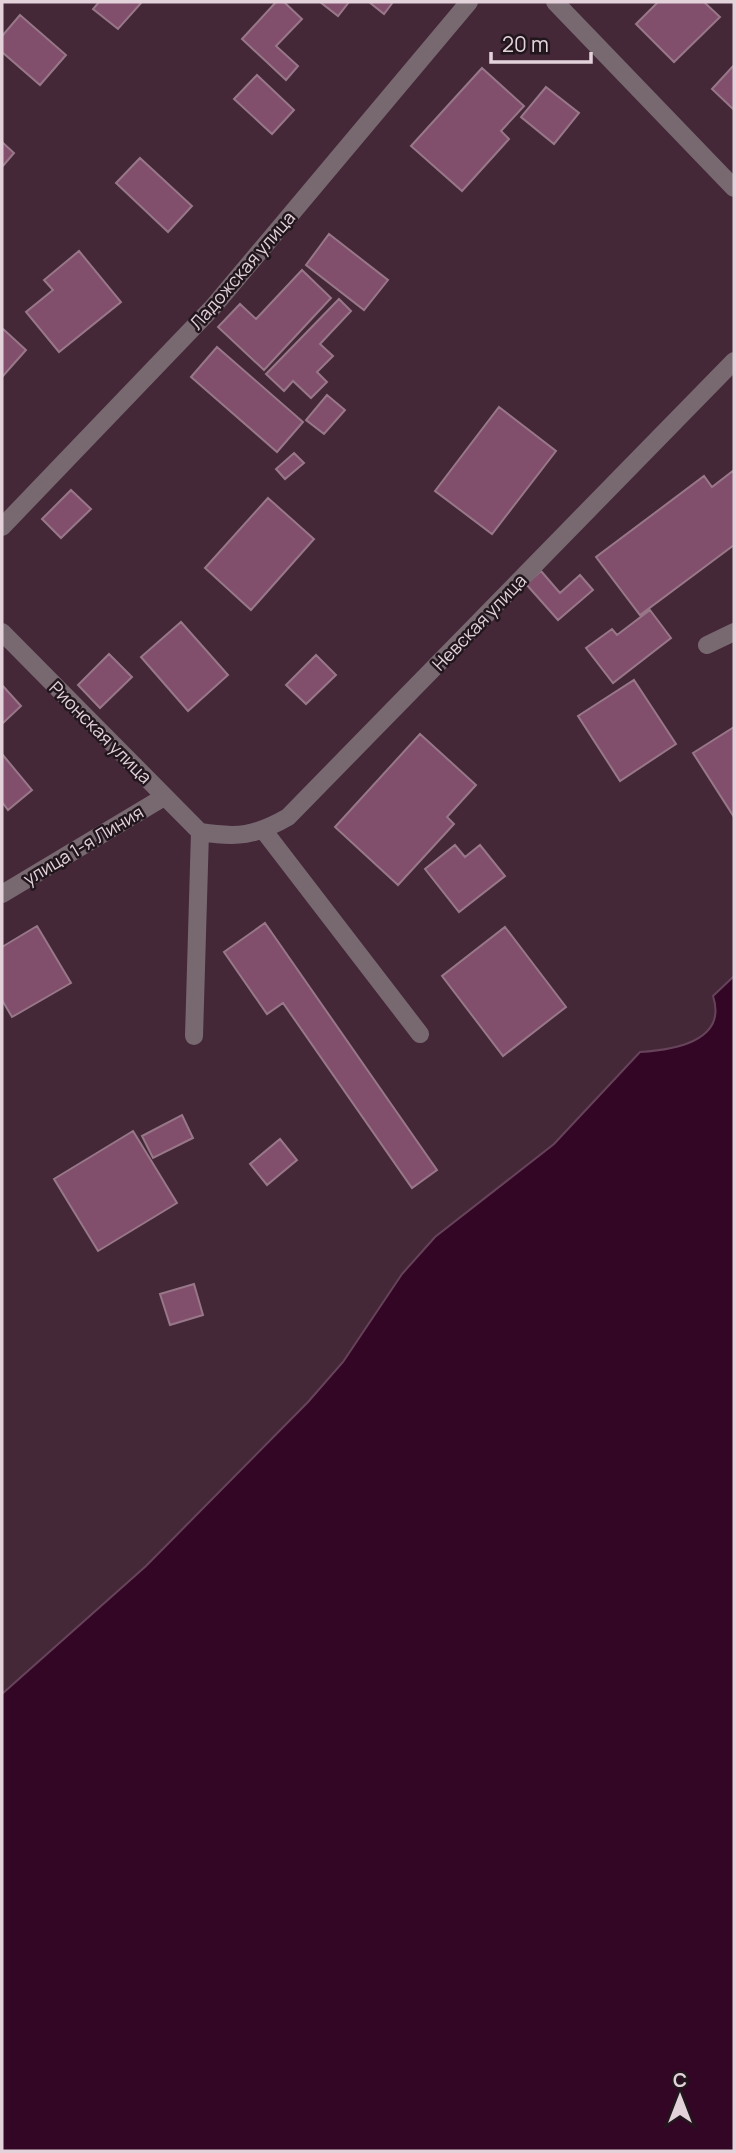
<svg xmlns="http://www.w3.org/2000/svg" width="736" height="2153" font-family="Manrope,sans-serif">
<rect width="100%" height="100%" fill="#442838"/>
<!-- water -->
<path fill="#320624" stroke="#67435b" stroke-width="2" d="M734,976V2151H2V1694L146,1566L308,1402L343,1362L402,1274L435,1237L554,1144L640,1052C672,1050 728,1042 713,996Z"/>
<!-- building -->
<path fill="#814f6c" stroke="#987789" stroke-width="2" d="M99,2H142L118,29L93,9Z
M276,2H284L302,19L276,46L298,66L286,80L242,39Z
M320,2H349L338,16Z
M369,2H393L384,14Z
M658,2H704L720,17L674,62L636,24Z
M20,15L66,55L40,85L2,52V36Z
M734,65V110L712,89Z
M482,68L524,106L501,131L509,139L462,191L411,146Z
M257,75L294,110L272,134L234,99Z
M546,87L579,113L554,144L521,117Z
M2,142L14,153L2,167Z
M140,158L192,206L168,232L116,183Z
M329,234L388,280L364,310L306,265Z
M79,251L121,302L59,352L26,312L53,290L44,280Z
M302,270L331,298L264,370L218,327L240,304L256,319Z
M339,299L351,311L320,344L333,356L317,372L327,382L311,398L293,381L284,391L266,374Z
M2,328L26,350L2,377Z
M217,347L303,422L277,452L191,377Z
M327,395L345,410L324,434L306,420Z
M499,407L556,451L492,534L435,491Z
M294,453L304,463L285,479L276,469Z
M734,470V545L640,615L596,557L704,476L712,487Z
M71,490L91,509L61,538L42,519Z
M268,498L314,539L251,610L205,568Z
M541,571L560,593L580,575L593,590L558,620L526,584Z
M650,610L671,638L613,683L586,648L612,629L617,635Z
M181,622L228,675L188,711L141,657Z
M109,654L132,677L100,708L78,685Z
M316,655L336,675L306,704L286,685Z
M634,680L676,744L620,781L578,716Z
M2,685L21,706L2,724Z
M734,727V817L693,753Z
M420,734L476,785L447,817L454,824L398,885L335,827Z
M2,754L32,790L8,810L2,802Z
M455,845L465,857L480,845L505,876L459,912L425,869Z
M265,923L437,1170L412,1188L283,1003L267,1014L224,952Z
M37,926L71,983L12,1017L2,1000V947Z
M505,927L566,1007L503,1056L442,976Z
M182,1115L193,1138L153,1158L142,1136Z
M133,1131L177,1203L98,1251L54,1179Z
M280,1139L297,1160L267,1185L250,1164Z
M194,1284L203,1315L170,1325L160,1294Z"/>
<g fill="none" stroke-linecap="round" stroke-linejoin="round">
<!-- minor -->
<path stroke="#786971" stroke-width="18" d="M555,2L734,188
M2,527L213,307L469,2
M2,632L200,832
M707,645L734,632
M264,831L420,1034
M200,832C238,838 255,836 288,817L734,361
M2,894L164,797
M194,1036L200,832"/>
</g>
<g text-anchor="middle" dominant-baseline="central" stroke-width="5" stroke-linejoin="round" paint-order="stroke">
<!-- street labels -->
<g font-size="18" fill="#e4d2db" stroke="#22161d">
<text transform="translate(242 270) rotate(-49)">Ладожская улица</text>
<text transform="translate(479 622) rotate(-46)">Невская улица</text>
<text transform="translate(101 732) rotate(45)">Рионская улица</text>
<text transform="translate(83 845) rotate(-31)">улица 1-я Линия</text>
</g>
</g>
<!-- border -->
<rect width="736" height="2153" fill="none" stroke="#e4d2db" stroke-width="7"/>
<!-- north arrow -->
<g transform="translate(680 2097)" stroke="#22161d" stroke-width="5" paint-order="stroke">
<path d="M0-5L12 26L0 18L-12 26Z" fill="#e4d2db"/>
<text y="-10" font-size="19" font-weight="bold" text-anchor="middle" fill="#e4d2db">С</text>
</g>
<!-- scale -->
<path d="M491 52v10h100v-10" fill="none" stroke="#e4d2db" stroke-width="3.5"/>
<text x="502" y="52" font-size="21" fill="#e4d2db" stroke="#22161d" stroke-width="5" paint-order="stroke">20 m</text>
</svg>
